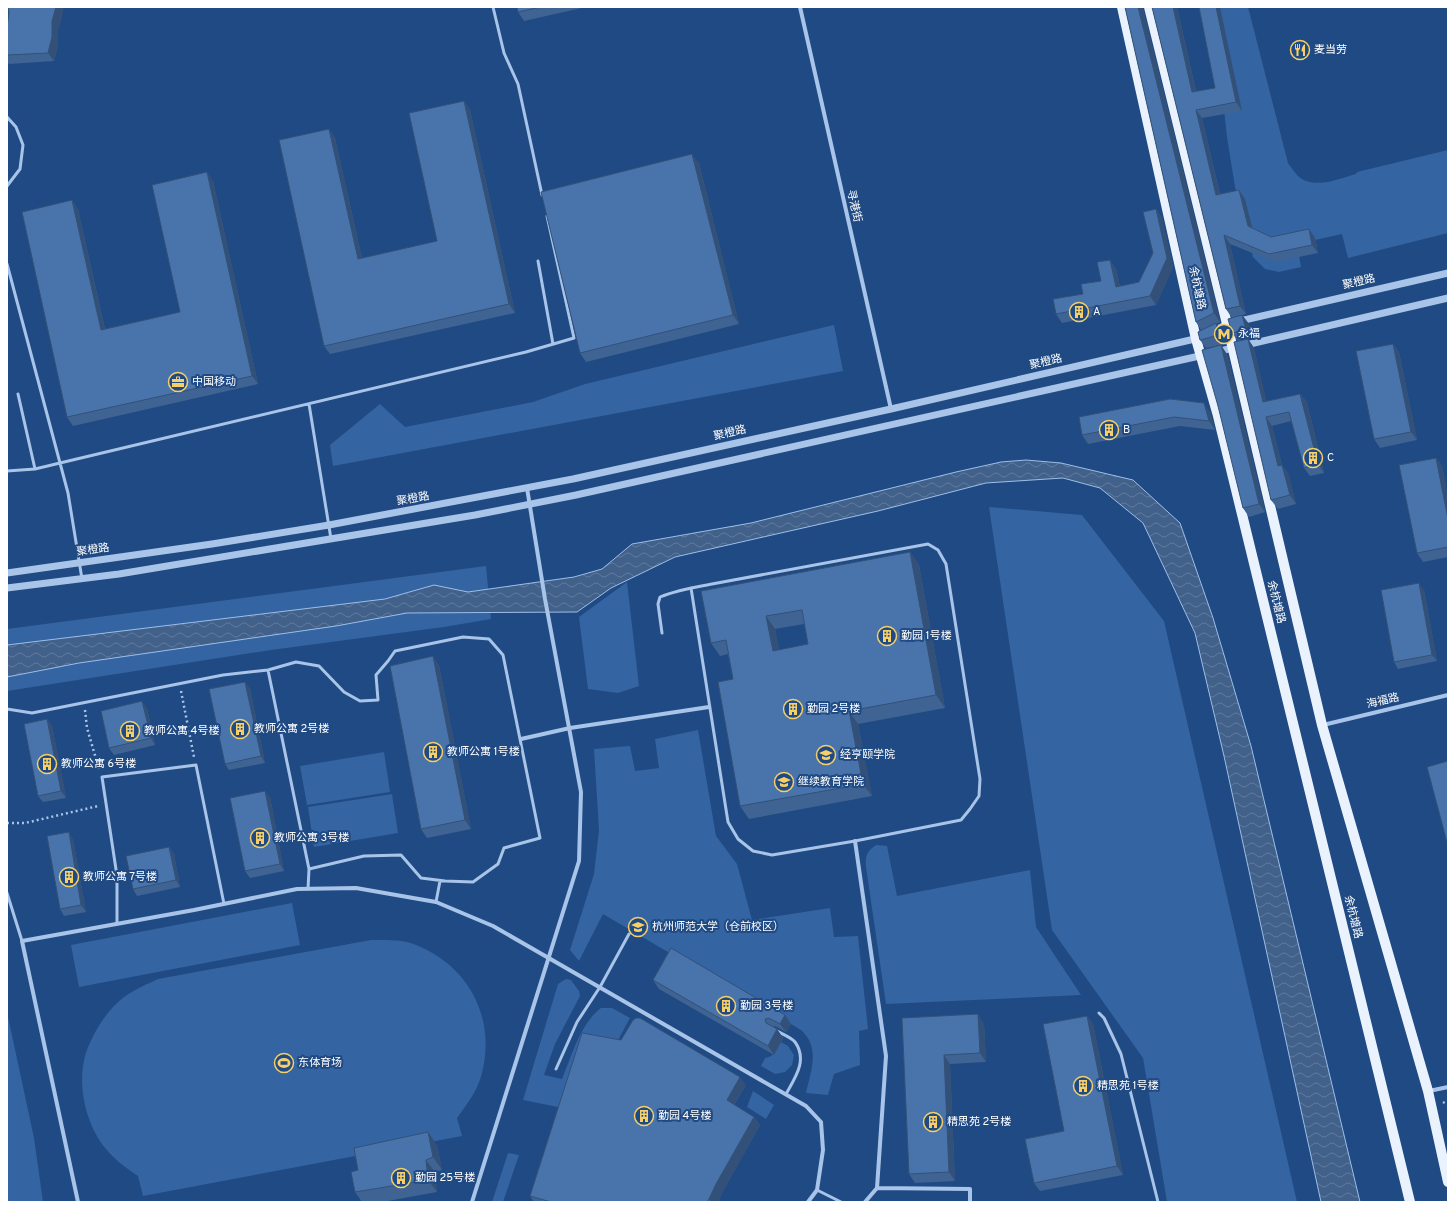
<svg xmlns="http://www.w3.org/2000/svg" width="1455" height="1209" font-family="Overpass,'Noto Sans SC',sans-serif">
<defs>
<pattern id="water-waves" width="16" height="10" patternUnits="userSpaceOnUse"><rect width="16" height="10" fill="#42618a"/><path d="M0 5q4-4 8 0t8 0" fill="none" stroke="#5e799c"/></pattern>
</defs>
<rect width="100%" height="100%" fill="#204a83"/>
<!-- grass -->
<path fill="#3464a1" d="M1206,7H1248L1288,163C1291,167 1294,172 1298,176C1314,190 1338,179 1356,174L1357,172L1448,150V233L1348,258L1342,234L1297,244L1301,267L1279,272L1265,269L1253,257L1235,187L1227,137L1220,74Z
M834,325L843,371L333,466L330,445L380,404L405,427L533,402L585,384Z
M989,507L1082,515L1164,621L1297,1202H1167L1143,1058L1052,930Z
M486,566L491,619L444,627L271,650L7,691V629Z
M627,582L639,686L618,693L588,689L579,617Z
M698,730L716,836L737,864L752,920L830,908L834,937L858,936L868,1029L859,1031L860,1065L834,1074L828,1095L806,1093C810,1074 820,1050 804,1033C801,1029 795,1027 791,1024L603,914L579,961L570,950L594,874L599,830L594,749L630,746L635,771L659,768L655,739Z
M384,752L390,792L307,805L300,766Z
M392,794L398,833L314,847L308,807Z
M876,845L887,846L897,896L1030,870L1036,927L1081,995L886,1004L866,867C865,856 867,851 876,845Z
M292,903L300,945L79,987L71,945Z
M371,940C387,940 402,939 416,945C469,966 496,1018 482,1073C478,1090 467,1104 457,1118L462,1136L143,1196L138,1176C126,1168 115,1160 106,1149C86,1125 77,1086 85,1056C91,1037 101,1020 114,1006C126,993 143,986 158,979Z
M566,979L571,980L579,991L580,996L555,1044L544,1075L562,1079C572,1055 580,1024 601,1008H612L630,1018L616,1044L563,1108L523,1100L558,984Z
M7,1012L34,1138L43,1202H7Z
M781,1042L788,1046L794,1055L792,1065L785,1072L775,1074L761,1066L765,1058C774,1057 776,1050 781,1042Z
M753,1091L774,1105L766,1119L747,1107Z
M508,1153L519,1155L503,1202H492Z"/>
<!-- water -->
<path fill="url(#water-waves)" stroke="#9bbfea" d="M1026,460L1061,463L1133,480L1180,523L1213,618L1251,746L1360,1202H1321L1224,756L1195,633L1143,523L1100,488L1063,478L986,483L878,511L675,557L611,588L577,612L407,613L336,626L79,663L7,677V645L385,599L434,585L468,592L574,577L602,569L632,544L751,523L956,472L1001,462Z"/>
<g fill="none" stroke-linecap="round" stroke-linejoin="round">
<!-- path -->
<path stroke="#a8c4e9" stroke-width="2.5" stroke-dasharray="2 3" stroke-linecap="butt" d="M181,691L194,757
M85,710L87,728L99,769
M7,823H25L98,806
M1443,1102L1448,1105"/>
<!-- service -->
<path stroke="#a8c4e9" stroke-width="3" d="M493,7L504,53L518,84L542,195
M7,117L16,127L23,145L20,169L7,186
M538,261L553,344
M7,264L68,493L82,579
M18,394L35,469
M309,404L331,539
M7,471L35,469L60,463L526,352L574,338L547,216
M662,633L658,604L660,597C676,590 695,587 712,584L928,544L938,550L946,564L980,779L979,796L970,809L961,820L855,841L772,855L753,851L738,839L728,822L691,588
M7,709L32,713L223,675L268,670L296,662L319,666L344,692L360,701L378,700L376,675L388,661L395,651L463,637L489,639L503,655L540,838L504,848L498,864L473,882L445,881L421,878L401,855L364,856L309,869L268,670
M308,889L309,869
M7,893L22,941
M436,902L440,881
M117,924V876L102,777L196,765L224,904
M1099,1013L1104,1018L1121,1054L1158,1202
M777,1031C782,1034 791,1037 795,1042C808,1060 795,1078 786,1094
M556,1069L577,1022L600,987L629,934
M817,1190L841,1202"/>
<!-- minor -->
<path stroke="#a8c4e9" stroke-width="4" d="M800,7L891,409
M1323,725L1448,695
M521,739L570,728L709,707
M855,841L886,1056L877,1188
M1429,1091L1448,1087
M78,1202L22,941L194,910L297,889L356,888L436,902L493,926L806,1106L821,1122L823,1150L817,1190L808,1202
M472,1202L579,861L581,792L545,599L527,488
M865,1202L877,1188L970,1189V1202"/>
<!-- tertiary -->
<path stroke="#a8c4e9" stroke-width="7" d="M1212,332L1227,324L1448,273
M1216,352L1448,298
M7,573L212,544L329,525L573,479L891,409L1199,338
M7,588L119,574L475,515L576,495L1204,355"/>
<!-- primary -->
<path stroke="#eaf2fe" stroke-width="10" d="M1122,7L1196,339L1218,416L1410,1202
M1149,7L1227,324L1322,725L1428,1091L1448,1182"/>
</g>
<!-- wall -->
<path fill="#3f6493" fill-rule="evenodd" d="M517,7H586L524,21L518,12Z
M1125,7H1143V9L1220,322L1216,324L1222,332L1225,344L1206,348L1200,340L1201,330L1196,322Z
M1152,7H1177L1196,91L1215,88L1199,7L1242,111L1202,118L1220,194L1239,190L1245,199L1252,228L1271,237L1315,238L1318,253L1275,262L1230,244L1246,314L1232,318L1226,309Z
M9,13L62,16L58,30V46L54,61L9,64L7,62V27Z
M464,101L470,110L515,313L330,354L324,346L329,129L335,138L362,258L437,241Z
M699,163L739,324L586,362L580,353Z
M213,181L258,384L73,426L67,417L72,200L78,209L105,329L180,312Z
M1156,209L1162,218L1173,267L1156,305L1062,323L1056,314L1083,294L1101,281L1110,260L1116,269L1120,287L1139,282L1153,253Z
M1242,315L1249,324L1252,338L1238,341L1232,333Z
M1248,339L1254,348L1266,401L1300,394L1307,402L1324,473L1310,476L1304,468L1291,421L1272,426L1282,465L1288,473L1296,504L1278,509L1271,500Z
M1393,344L1399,352L1417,440L1380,448L1374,439Z
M1227,354L1265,512L1249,517L1243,508Z
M1210,412L1215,430L1180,426L1088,444L1082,435L1079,417Z
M1436,458L1442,466L1448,497V557L1423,562L1417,553Z
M910,552L919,565L945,708L858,724L872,796L749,819L740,806L733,679L728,654L720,656L711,643L701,591ZM804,624L808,644L779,650L775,629Z
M1424,590L1437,661L1398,669L1394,662Z
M439,665L471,829L427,838L421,829Z
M250,688L265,763L229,770L225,764Z
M147,708L155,745L114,755L109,748Z
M47,719L52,726L66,798L43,802L38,796Z
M270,797L284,871L250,878L245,871Z
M73,839L86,912L64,916L60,909Z
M169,847L174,854L180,887L137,896L133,889Z
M653,980L785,1015L791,1024L786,1032L775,1026L774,1027L777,1029L783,1038L774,1055L659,989Z
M1087,1016L1093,1024L1123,1175L1040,1191L1034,1183L1064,1131Z
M902,1018L984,1023L986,1062L950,1064L955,1181L915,1183L909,1174Z
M746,1085L734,1105L754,1117L760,1125L722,1193L718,1202H534L530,1196Z
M437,1145L442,1170L435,1172L437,1192L382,1202H362L355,1192L358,1170Z"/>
<!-- shaded-wall -->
<path fill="#335178" d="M56,7H64L62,16L58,30V46L54,61L48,53L52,21Z
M1138,7H1143V9L1220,322L1214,313Z
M1173,7H1177L1198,101L1192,92Z
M1216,7H1220L1242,111L1236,102Z
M464,101L470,110L515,313L509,304Z
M1196,110L1202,118L1222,204L1216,195Z
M329,129L335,138L364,267L358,259Z
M692,154L699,163L739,324L733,315Z
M207,172L213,181L258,384L252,376Z
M1239,190L1245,199L1254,235L1248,226Z
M72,200L78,209L107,339L101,330Z
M1156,209L1162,218L1173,267L1156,305L1150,296Z
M1309,229L1315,238L1318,253L1312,245Z
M1224,235L1230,244L1246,314L1240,306Z
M1110,260L1116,269L1122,296L1116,287Z
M1242,315L1249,324L1252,338L1246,330Z
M1216,323L1222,332L1225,344L1219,335Z
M1248,339L1254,348L1269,411L1263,402Z
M1393,344L1399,352L1417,440L1411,432Z
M1221,345L1227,354L1265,512L1259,504Z
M1300,394L1307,402L1324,473L1318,464Z
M1204,403L1210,412L1215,430L1209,421Z
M1266,417L1272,426L1284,474L1278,466Z
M1436,458L1442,466L1448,497V519Z
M1282,465L1288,473L1296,504L1290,495Z
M910,552L919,565L945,708L936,695Z
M1419,583L1424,590L1437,661L1432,655Z
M766,616L775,629L782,664L773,651Z
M433,656L439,665L471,829L465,820Z
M245,682L250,688L265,763L261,756Z
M142,701L147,708L155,745L151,738Z
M849,711L858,724L872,796L863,784Z
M47,719L52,726L66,798L61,791Z
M265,791L270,797L284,871L280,864Z
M69,832L73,839L86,912L81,905Z
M169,847L174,854L180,887L176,880Z
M978,1014L984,1023L986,1062L980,1053Z
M785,1015L791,1024L786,1032L780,1024Z
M1087,1016L1093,1024L1123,1175L1117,1166Z
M777,1029L783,1038L774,1055L768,1046Z
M944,1055L950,1064L955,1181L949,1172Z
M740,1077L746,1085L732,1108L727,1100Z
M754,1117L760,1125L722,1193L718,1202H711L709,1199L716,1184Z
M428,1132L437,1145L442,1170L433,1157Z
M426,1160L435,1172L437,1192L428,1180Z"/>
<!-- building -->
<path fill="#4974ab" stroke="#335178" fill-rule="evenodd" d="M8,7H56L52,21V37L48,53L7,55V27L9,13Z
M517,7H541L518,12Z
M1125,7H1138L1214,313L1196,322Z
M1152,7H1173L1192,92L1215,88L1199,7H1216L1236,102L1196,110L1216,195L1239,190L1248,226L1271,237L1309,229L1312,245L1269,254L1224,235L1240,306L1226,309Z
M464,101L509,304L324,346L279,140L329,129L358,259L437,241L409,113Z
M692,154L733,315L580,353L541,192Z
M207,172L252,376L67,417L22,212L72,200L101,330L180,312L152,185Z
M1156,209L1167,258L1150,296L1056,314L1053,299L1083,294L1081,284L1101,281L1097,262L1110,260L1116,287L1139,282L1153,253L1143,212Z
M1242,315L1246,330L1232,333L1228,319Z
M1216,323L1219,335L1200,340L1198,332Z
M1248,339L1263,402L1300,394L1318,464L1304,468L1289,412L1266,417L1278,466L1282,465L1290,495L1271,500L1234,342Z
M1393,344L1411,432L1374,439L1356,351Z
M1221,345L1259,504L1243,508L1218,406L1202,350Z
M1170,399L1204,403L1209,421L1174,417L1082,435L1079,417Z
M1436,458L1448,519V547L1417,553L1399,465Z
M910,552L936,695L849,711L863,784L740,806L718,682L733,679L726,640L711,643L701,591ZM802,610L808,644L773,651L766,616Z
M1419,583L1432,655L1394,662L1381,590Z
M433,656L465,820L421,829L390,666Z
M245,682L261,756L225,764L209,689Z
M142,701L151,738L109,748L101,711Z
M47,719L61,791L38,796L24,724Z
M1448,761V846L1427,767Z
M265,791L280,864L245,871L230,798Z
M69,832L81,905L60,909L47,836Z
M169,847L176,880L133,889L126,856Z
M671,948L785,1015L780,1024L769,1018L765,1019L766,1023L777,1029L768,1046L653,980Z
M978,1014L980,1053L944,1055L949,1172L909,1174L902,1018Z
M1087,1016L1117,1166L1034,1183L1025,1139L1064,1131L1043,1024Z
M636,1018H640L740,1077L727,1100L754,1117L716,1184L709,1199L706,1202H551L530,1196L582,1033L621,1040L633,1020Z
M428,1132L433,1157L426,1160L428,1180L355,1192L351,1172L358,1170L354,1148Z"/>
<!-- icons -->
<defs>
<g id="restaurant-ring" transform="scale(1)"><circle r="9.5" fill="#204a83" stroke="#f6cf68" stroke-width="1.5"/><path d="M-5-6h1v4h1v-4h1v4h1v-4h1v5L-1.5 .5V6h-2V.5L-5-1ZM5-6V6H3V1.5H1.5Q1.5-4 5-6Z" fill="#f6cf68"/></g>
<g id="building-ring" transform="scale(1)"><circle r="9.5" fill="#204a83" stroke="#f6cf68" stroke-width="1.5"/><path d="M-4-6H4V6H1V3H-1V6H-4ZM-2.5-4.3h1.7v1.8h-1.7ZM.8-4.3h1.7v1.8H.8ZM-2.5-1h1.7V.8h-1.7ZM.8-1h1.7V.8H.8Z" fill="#f6cf68"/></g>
<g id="metro-ring" transform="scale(1)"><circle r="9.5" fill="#204a83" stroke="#f6cf68" stroke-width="1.5"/><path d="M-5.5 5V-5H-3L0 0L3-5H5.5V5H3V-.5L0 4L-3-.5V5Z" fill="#f6cf68"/></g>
<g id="office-ring" transform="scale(1)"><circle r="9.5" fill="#204a83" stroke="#f6cf68" stroke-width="1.5"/><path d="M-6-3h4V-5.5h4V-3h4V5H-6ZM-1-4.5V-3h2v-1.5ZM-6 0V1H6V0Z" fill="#f6cf68"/></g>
<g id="university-ring" transform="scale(1)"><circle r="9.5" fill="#204a83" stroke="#f6cf68" stroke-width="1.5"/><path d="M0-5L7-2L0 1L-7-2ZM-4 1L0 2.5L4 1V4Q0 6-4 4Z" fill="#f6cf68"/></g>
<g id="stadium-ring" transform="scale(1)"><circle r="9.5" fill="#204a83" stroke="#f6cf68" stroke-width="1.5"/><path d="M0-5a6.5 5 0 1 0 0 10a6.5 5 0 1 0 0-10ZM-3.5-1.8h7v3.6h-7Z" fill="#f6cf68"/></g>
</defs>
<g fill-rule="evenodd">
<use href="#restaurant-ring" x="1300" y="50"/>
<use href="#building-ring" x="1079" y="312"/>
<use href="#metro-ring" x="1224" y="334"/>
<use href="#office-ring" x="178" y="382"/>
<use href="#building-ring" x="1109" y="430"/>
<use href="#building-ring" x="1313" y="458"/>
<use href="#building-ring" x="887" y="636"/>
<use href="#building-ring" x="793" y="709"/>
<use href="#building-ring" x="240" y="729"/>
<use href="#building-ring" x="130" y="731"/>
<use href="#building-ring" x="433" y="752"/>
<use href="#university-ring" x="826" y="755"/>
<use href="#building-ring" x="47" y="764"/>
<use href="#university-ring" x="784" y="782"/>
<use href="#building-ring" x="260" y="838"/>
<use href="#building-ring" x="69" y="877"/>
<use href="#university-ring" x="638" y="927"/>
<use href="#building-ring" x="726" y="1006"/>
<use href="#stadium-ring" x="284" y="1063"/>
<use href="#building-ring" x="1083" y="1086"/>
<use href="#building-ring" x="644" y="1116"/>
<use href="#building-ring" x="933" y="1122"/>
<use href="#building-ring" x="401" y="1178"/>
</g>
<g text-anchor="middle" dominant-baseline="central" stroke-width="4" stroke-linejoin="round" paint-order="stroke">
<!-- poi labels -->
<g font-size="11" fill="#fff" stroke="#204a83" text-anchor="start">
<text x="1314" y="50">麦当劳</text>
<text x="1093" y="312">A</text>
<text x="1238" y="334">永福</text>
<text x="192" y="382">中国移动</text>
<text x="1123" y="430">B</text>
<text x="1327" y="458">C</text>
<text x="901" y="636">勤园 1号楼</text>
<text x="807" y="709">勤园 2号楼</text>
<text x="254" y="729">教师公寓 2号楼</text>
<text x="144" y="731">教师公寓 4号楼</text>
<text x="447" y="752">教师公寓 1号楼</text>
<text x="840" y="755">经亨颐学院</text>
<text x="61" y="764">教师公寓 6号楼</text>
<text x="798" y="782">继续教育学院</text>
<text x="274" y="838">教师公寓 3号楼</text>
<text x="83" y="877">教师公寓 7号楼</text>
<text x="652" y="927">杭州师范大学（仓前校区）</text>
<text x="740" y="1006">勤园 3号楼</text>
<text x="298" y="1063">东体育场</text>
<text x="1097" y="1086">精思苑 1号楼</text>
<text x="658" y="1116">勤园 4号楼</text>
<text x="947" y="1122">精思苑 2号楼</text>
<text x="415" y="1178">勤园 25号楼</text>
</g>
<!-- street labels -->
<g font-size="11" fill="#fff" stroke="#204a83">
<text transform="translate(854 206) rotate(77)">寻港街</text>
<text transform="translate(1359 282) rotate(-13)">聚橙路</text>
<text transform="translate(1197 288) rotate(78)">余杭塘路</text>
<text transform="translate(1046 362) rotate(-13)">聚橙路</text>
<text transform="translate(730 433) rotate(-13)">聚橙路</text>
<text transform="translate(413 499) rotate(-10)">聚橙路</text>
<text transform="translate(93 550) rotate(-8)">聚橙路</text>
<text transform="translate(1276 602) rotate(76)">余杭塘路</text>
<text transform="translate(1383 701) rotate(-13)">海福路</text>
<text transform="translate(1353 917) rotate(76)">余杭塘路</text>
</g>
</g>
<!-- border -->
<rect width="1455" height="1209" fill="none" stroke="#ffffff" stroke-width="16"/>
</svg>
